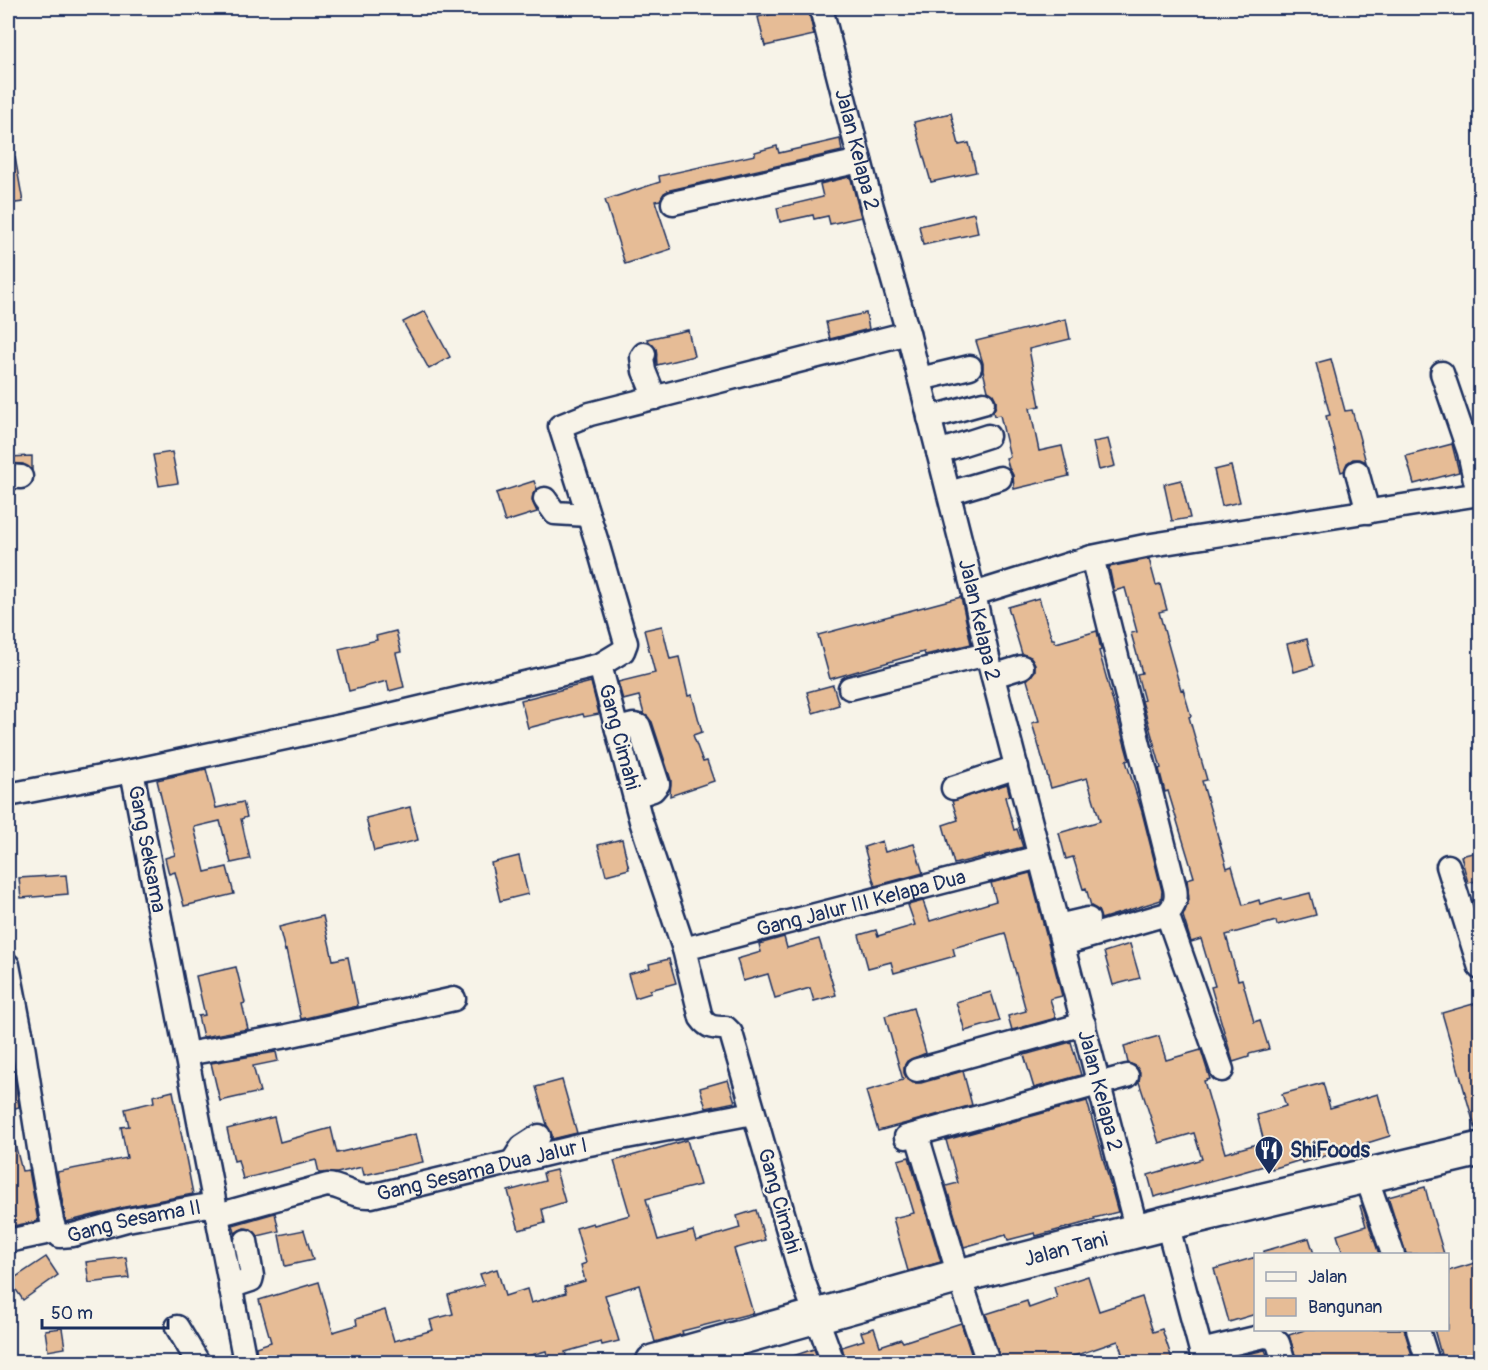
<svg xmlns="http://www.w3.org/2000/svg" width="1488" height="1370" font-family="Pangolin,sans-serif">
<rect width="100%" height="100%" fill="#f7f3e8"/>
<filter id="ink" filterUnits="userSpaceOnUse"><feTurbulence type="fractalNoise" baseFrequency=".0167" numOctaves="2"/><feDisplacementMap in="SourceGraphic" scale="12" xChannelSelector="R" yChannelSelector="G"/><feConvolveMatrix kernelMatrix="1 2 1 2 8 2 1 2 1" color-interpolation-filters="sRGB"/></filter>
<g filter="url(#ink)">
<!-- building -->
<path fill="#e6bc96" stroke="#1b2f5e" stroke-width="1.5" d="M800,8H808L814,35L765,46L758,17Z
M951,113L959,145L969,143L976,172L931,182L914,122Z
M840,139L842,151L670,190L664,193L660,200L655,201L671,249L625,264L605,200L660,182L659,176L755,155V152L777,146L779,153Z
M15,157L23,202L8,204V158Z
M849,177L851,179L861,217L830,224L828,216L814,219L813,215L780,222L777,208L823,197L820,184Z
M974,213L978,233L923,245L919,226Z
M425,311L450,357L429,369L403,322Z
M866,313L869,329L830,339L826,322Z
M1066,319L1070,339L1029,349L1040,406L1030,408L1039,451L1062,446L1069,476L1014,489L1013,475L1009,468L1006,458L1010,457L1000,415L994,416L993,412L996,406V400L993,394L988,391L983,371V363L976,341Z
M688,330L694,356L657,365L656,349L647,339Z
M1331,359L1345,411L1352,410L1366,462L1360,459H1353L1347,463L1344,471L1341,472L1326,416L1330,415L1316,363Z
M1108,439L1115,466L1099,470L1093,442Z
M1452,444L1459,472L1414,484L1406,456Z
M172,452L178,483L159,486L153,455Z
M32,456V470L23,464L8,463V457Z
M1231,466L1240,502L1222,506L1214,470Z
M1181,480L1190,518L1172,521L1164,484Z
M534,481L537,489L533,494L532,501L537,512L505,522L496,493Z
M1149,559L1156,585L1160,584L1167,610L1159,612L1181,690L1183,689L1191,716L1189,717L1207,780L1202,781L1227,868L1232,866L1243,905L1259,900L1260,904L1281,898L1282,900L1310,893L1316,915L1277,925L1276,921L1226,935L1238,980L1242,979L1254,1022L1260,1020L1269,1049L1249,1054V1057L1233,1062L1211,987L1215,986L1201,939L1191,942L1183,916L1189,900L1187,879L1194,877L1168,791L1165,792L1159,769L1161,768L1142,701L1144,700L1137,674L1142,673L1131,633L1137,632L1125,588L1114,591L1109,567Z
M961,597L971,644L925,655L924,652L830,679L818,635Z
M1039,598L1052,639H1054L1056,643L1097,631L1101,650L1099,651L1129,760L1126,761L1142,812L1162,891L1161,900L1101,919L1098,910L1091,906L1086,888L1083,889L1073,857L1066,859L1059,833L1100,821L1087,778L1051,788L1032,723L1039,721L1027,680L1035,671V664L1031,657L1022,654L1008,607Z
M662,626L670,659L679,657L688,696L692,695L702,732L693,735L703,762L707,761L714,781L670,796L671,780L652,722L644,714L639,696L623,700L618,682L655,673L644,630Z
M396,631L401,652L396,653L404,687L389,691L387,681L349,691L339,649L377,640L376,636Z
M1307,639L1314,666L1294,672L1287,644Z
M591,682L599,714L584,717L583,714L528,728L521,700Z
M833,685L839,705L813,713L807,692Z
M206,769L216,808L243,802L247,817L241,819L250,859L231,863L220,821L194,827L205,872L227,867L234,894L184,906L175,872L169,874L165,858L175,855L157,780Z
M1007,784L1010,796L1005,797L1014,830L1017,829L1023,847L954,864L943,825L958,820L952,801Z
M410,807L418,840L374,851L366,818Z
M622,839L629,869L606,875L598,845Z
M882,841L885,852L914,844L923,873L875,886L864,847Z
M1480,851V880L1468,883L1461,856Z
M519,856L528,894L500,901L491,863Z
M1030,873L1062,996L1050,999L1056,1018L1012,1030L1008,1016L1026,1011L1005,933L953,948L955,956L894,973L891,962L868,968L859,935L876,930L878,936L915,925L908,905L923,901L930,921L996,901L991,883Z
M66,875L68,894L21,898L19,878Z
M323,916L333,960L348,957L358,1006L301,1019L286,950L285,951L279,927Z
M784,937L787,948L819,939L836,995L814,1001L810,988L775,998L768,974L743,981L737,959L761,952L759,944Z
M1130,944L1140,978L1113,985L1104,952Z
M669,959L676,983L650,990L651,993L635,998L628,974L650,968L649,964Z
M236,967L245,1003L242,1004L248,1029L203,1037L198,1016L205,1015L196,976Z
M991,992L1000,1021L965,1031L956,1002Z
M1480,1002V1131H1476L1442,1013Z
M913,1008L926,1053L907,1061L904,1066V1073L907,1079L913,1083H921L963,1071L972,1105L878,1131L866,1091L903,1080L885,1016Z
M1159,1036L1166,1060L1201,1050L1210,1079L1204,1081L1225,1153L1264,1142L1257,1115L1286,1106L1282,1094L1323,1083L1330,1108L1378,1094L1390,1136L1302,1163L1301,1160L1272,1169L1271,1164L1154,1197L1148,1175L1202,1159L1194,1133L1159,1143L1139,1082L1140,1072L1136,1066L1128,1063L1124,1046Z
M1071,1042L1081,1075L1034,1088L1024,1055Z
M8,1048H10L19,1107L8,1110Z
M276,1052L278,1061L253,1066L260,1092L220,1101L211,1063Z
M562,1080L577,1133L552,1139V1135L547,1125L536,1087Z
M728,1080L735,1102L706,1108L700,1088Z
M173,1091L193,1194L125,1207L66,1222L57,1172L127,1158L121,1127L129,1126L125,1109L154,1102L153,1096Z
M1087,1101L1118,1212L1094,1218L1095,1220L1036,1236L1035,1233L1008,1240L1006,1235L964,1247L946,1186L958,1183L946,1140Z
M274,1117L280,1142L331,1128L337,1153L416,1134L423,1162L364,1175L362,1167L337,1173H319L316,1160L243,1179L238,1160L234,1161L227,1129Z
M12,1132L22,1171L29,1170L38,1221L8,1227V1133Z
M687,1140L700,1185L646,1199L658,1240L693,1231L696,1241L740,1228L737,1216L756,1210L765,1240L734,1249L753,1313L682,1331L683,1334L655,1342L639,1285L605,1295L619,1341L602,1345L601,1342L565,1352L568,1362H549L546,1351L506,1362L505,1359L494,1362H258L256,1347L271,1342L259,1300L319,1282L333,1332L357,1325L356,1319L385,1310L394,1341L433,1330L430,1320L453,1314L448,1295L484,1285L480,1274L497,1269L505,1296L527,1289L531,1303L566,1293L564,1287L585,1281L581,1265L586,1263L576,1228L593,1223L594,1225L630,1215L614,1161Z
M909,1157L941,1262L908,1271L893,1218L914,1213L898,1160Z
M556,1170L565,1202L542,1209L545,1223L519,1230L508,1191L545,1181L543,1173Z
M1425,1187L1432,1214L1444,1254H1406L1388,1197Z
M1362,1205L1379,1254H1343L1337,1235L1366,1226L1360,1206Z
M275,1213L279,1231L258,1236L251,1229L244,1228L235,1233L233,1225Z
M304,1230L313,1260L285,1266L279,1235Z
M1309,1238L1314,1254H1264V1251Z
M46,1257L58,1275L23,1300L10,1281Z
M126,1257L129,1278L89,1283L86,1262Z
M1256,1257V1314L1229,1322L1214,1269Z
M1478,1262L1480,1272V1362H1443L1434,1329H1448V1271Z
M1088,1276L1099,1311L1142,1297L1153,1332L1162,1329L1173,1362H1125L1118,1341L1071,1357L1072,1360L1064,1362H1001L986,1314L1027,1301L1029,1308L1057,1298L1054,1287Z
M961,1323L974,1362H846L842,1347L864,1340L861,1332L874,1328L880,1346L901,1339L903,1342Z
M62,1328L65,1348L48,1351L45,1330Z
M1307,1329H1404L1414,1362H1297L1289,1335Z
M814,1349L819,1362H781V1360Z
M1265,1350L1270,1362H1217V1361Z"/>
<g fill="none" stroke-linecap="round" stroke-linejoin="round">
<!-- minor casing -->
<g stroke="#1b2f5e" stroke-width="27">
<g id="minor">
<path id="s1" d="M821,8L872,207L908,333L974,594L987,654L1137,1231"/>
<path d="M673,203L860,161"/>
<path d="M644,354L642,357L644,371L655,398"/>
<path d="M1442,373L1469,452L1478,494"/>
<path d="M920,379L970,367"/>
<path d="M929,418L983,403"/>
<path d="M938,452L988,436"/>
<path d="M1357,472L1368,512"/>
<path d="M8,476L21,477"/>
<path d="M949,493L1000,478"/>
<path d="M545,499L555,513L588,515"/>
<path d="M974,594L1092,557L1145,546L1480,494"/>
<path d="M993,676L1022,667"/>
<path d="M850,688L987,654"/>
<path d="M617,729L634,725L639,726L658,784L653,790L635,796"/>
<path d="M953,788L1017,767"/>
<path d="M8,795L132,771"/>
<path d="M1448,866L1480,968"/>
<path d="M1167,914L1222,1070"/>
<path d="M1058,926L1088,919"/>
<path d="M1063,944L1167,914C1175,906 1177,899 1175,888L1092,557"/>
<path id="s2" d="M684,949L1039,857"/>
<path d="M8,965L21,1033"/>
<path id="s3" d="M8,1035L21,1033L41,1161L52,1221L55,1231L60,1236L73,1235L127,1220L214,1204"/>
<path d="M186,1054L287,1036L454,999"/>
<path d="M917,1070L1084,1024"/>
<path d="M917,1135L959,1276L988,1362"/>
<path d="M906,1137L1127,1076"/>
<path d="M513,1161L522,1147L539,1136"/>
<path d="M1366,1176L1393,1254"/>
<path id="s4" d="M217,1215L327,1185C344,1186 351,1197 371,1196L584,1145L753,1113"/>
<path d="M1167,1223L1204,1362"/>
<path d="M8,1241L55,1231"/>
<path d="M230,1287L251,1280L252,1276L246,1241"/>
<path d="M177,1327L198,1362"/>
<path d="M1418,1330L1428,1362"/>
<path d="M1201,1351L1264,1336L1272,1337L1278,1343L1284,1362"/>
<path d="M245,1362L132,771L369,720L600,665"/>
<path d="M833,1362L800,1272L731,1033L726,1028C714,1028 708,1028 701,1018L684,949L641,821L600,665L623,651L626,643L596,539L560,426L590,414L908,333"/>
</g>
</g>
<!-- highway casing -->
<g stroke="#1b2f5e" stroke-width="38">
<g id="highway">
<path id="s5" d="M653,1362L959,1276L1167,1223L1480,1149"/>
</g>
</g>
<!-- minor -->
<use href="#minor" stroke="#f7f3e8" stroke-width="22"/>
<!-- highway -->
<use href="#highway" stroke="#f7f3e8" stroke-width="33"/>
</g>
</g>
<!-- icons -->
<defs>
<g id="restaurant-pin" transform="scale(1.5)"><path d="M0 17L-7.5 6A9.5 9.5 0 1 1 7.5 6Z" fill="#1b2f5e" stroke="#f7f3e8"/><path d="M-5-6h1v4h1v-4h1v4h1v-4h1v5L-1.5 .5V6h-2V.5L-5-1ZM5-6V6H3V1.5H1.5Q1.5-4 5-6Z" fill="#fff"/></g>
</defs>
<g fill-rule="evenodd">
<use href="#restaurant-pin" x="1269" y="1150"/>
</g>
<g text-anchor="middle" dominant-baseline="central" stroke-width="4.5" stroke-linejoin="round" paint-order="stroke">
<!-- street labels -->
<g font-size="21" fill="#1b2f5e" stroke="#f7f3e8">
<text stroke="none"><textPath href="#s1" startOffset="146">Jalan Kelapa 2</textPath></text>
<text stroke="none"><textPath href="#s1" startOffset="632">Jalan Kelapa 2</textPath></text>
<text transform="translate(619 737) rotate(75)">Gang Cimahi</text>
<text transform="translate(147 849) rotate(79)">Gang Seksama</text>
<text stroke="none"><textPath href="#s2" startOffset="183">Gang Jalur III Kelapa Dua</textPath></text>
<text stroke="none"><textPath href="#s1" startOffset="1118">Jalan Kelapa 2</textPath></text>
<text stroke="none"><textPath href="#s4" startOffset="274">Gang Sesama Dua Jalur I</textPath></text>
<text transform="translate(779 1201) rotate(74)">Gang Cimahi</text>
<text stroke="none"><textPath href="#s3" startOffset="297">Gang Sesama II</textPath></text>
<text stroke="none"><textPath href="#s5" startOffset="428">Jalan Tani</textPath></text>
</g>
<!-- poi labels -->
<g font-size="21" font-weight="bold" fill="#1b2f5e" stroke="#f7f3e8" text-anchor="start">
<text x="1290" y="1150">ShiFoods</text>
</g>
</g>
<!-- margin -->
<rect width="1488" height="1370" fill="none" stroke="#f7f3e8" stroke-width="30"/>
<rect x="15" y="15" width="1458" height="1340" fill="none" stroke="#1b2f5e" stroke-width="2" filter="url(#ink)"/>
<!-- legend -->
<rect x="1254" y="1253" width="195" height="78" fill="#f7f3e8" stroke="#9fa5b1" stroke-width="1.5"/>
<rect x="1266" y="1272" width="30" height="9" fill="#f7f3e8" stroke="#9fa5b1" stroke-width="1.5"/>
<text x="1308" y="1283" font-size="18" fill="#1b2f5e">Jalan</text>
<rect x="1266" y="1298" width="30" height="18" fill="#e6bc96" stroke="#9fa5b1" stroke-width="1.5"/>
<text x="1308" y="1313" font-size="18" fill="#1b2f5e">Bangunan</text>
<!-- scale -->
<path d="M42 1319v9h126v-9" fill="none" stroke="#1b2f5e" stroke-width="3"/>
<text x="51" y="1319" font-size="18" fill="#1b2f5e" stroke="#f7f3e8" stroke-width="4.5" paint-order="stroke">50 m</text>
</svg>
